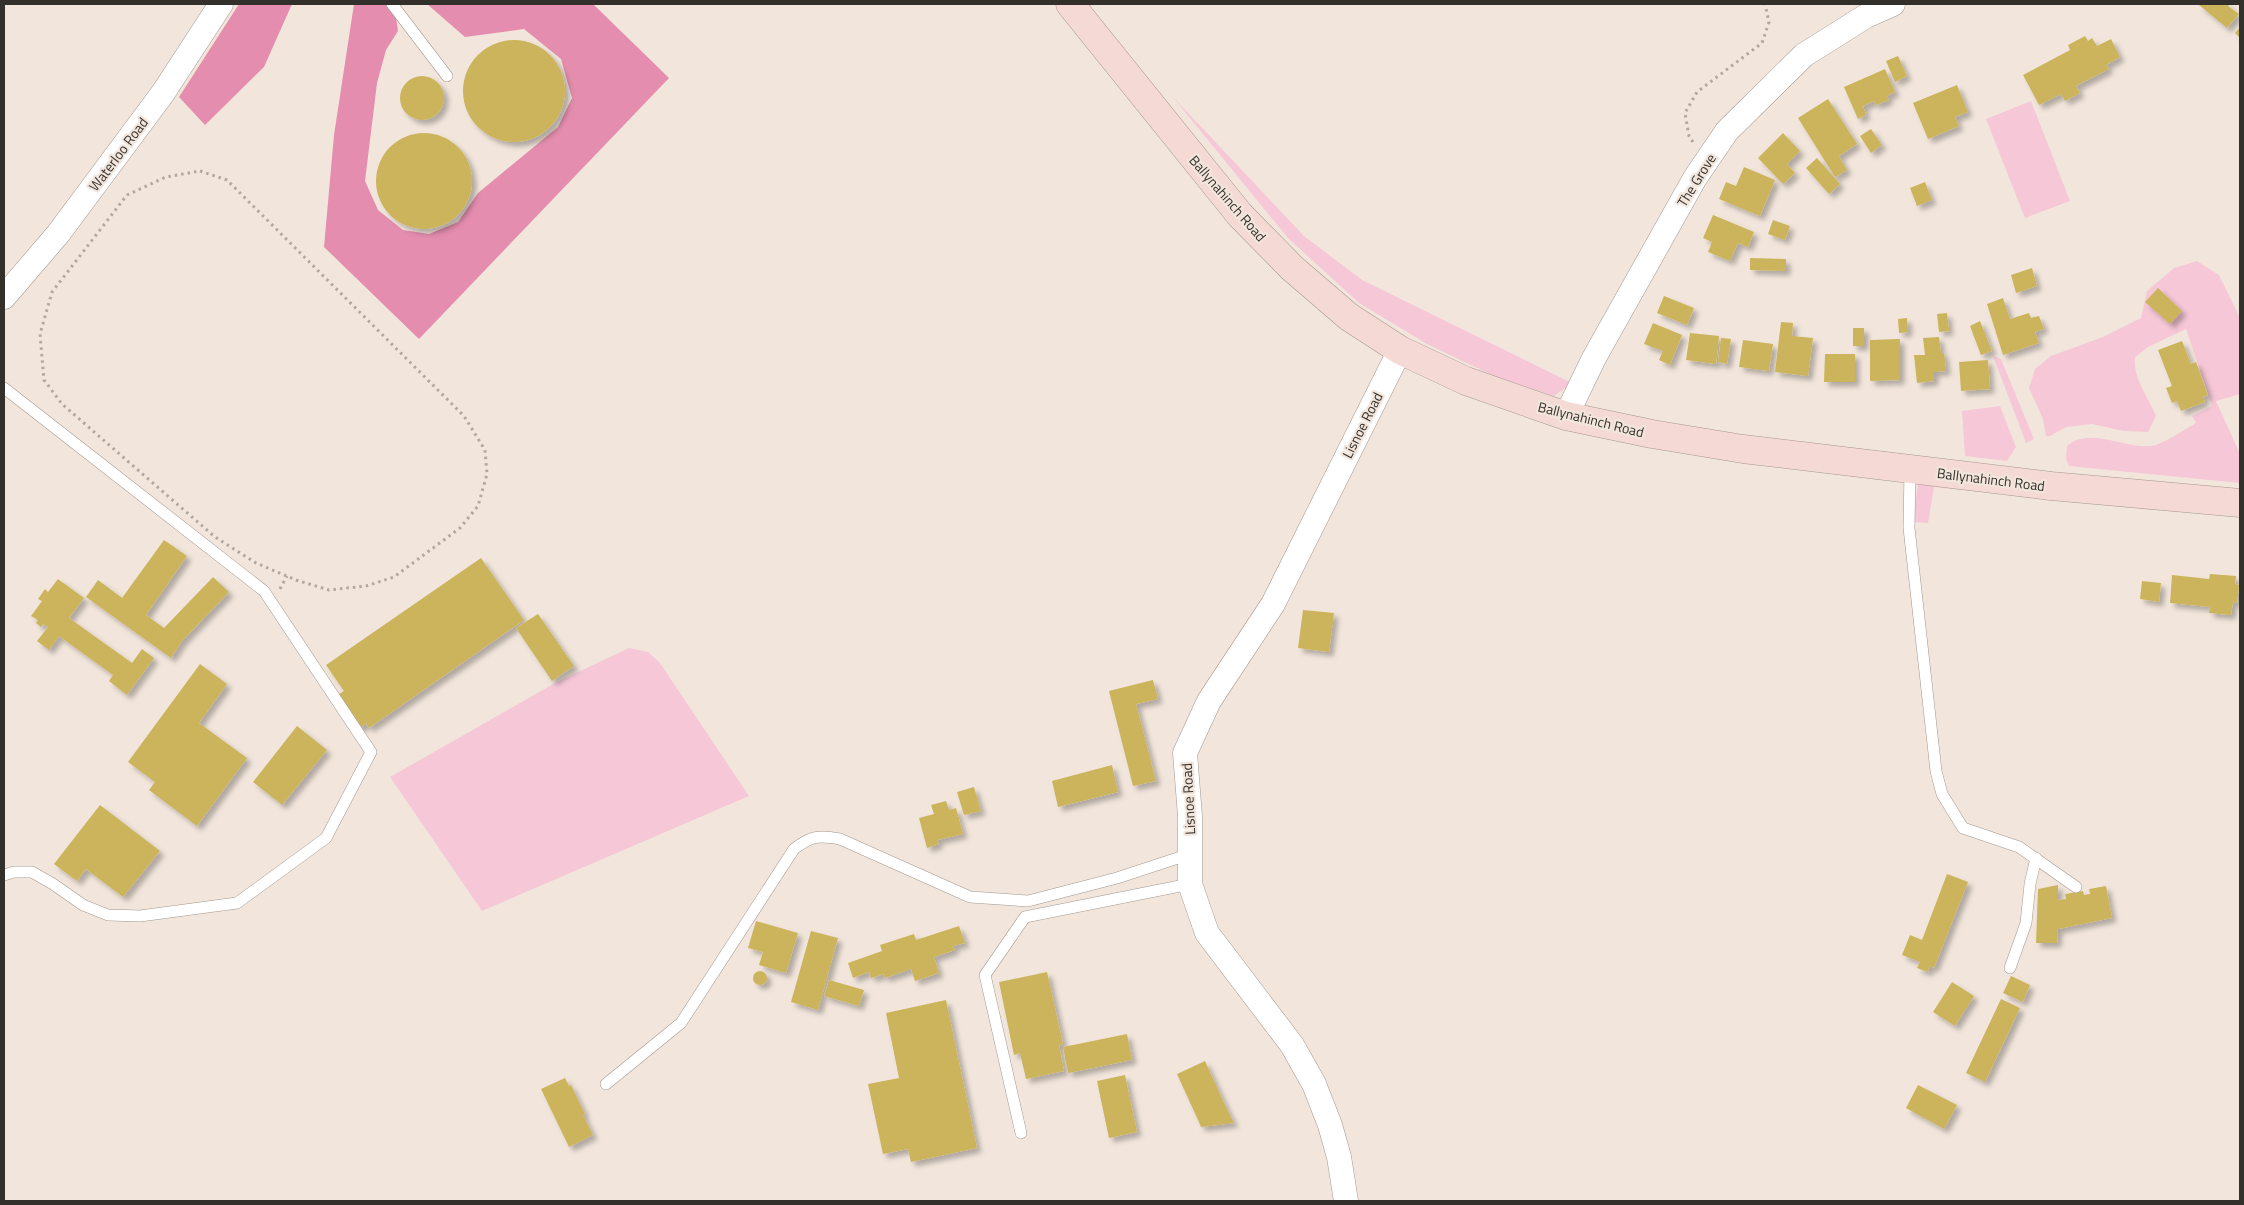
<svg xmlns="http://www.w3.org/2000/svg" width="2244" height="1205" font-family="'Titillium Web',sans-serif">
<defs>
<filter id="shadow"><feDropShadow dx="4.5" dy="4.5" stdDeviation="2.5" flood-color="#0004"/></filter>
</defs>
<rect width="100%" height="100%" fill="#f2e6dc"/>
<!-- green -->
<path fill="#f6c7d7" d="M1172,96L1304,236L1362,280L1572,383L1554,396L1496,377L1427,344L1359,303L1288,238Z
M2031,101L2070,201L2025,218L1986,119Z
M2197,261L2219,275L2240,318V394L2216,401L2240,454V483L2069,466L2066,459L2067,446C2089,426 2125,449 2151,446C2160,446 2187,428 2196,423L2192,416L2212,406L2186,329L2148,347L2135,357C2133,379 2148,396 2156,416L2148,432L2124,431L2092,424L2066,427L2050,436H2046L2043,419L2029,388L2035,369L2051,356L2103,337L2141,318L2147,291L2174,268Z
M1993,356L2001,359L2034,439L2026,443Z
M2000,406L2016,447L2007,461L1965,456L1962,411Z
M1937,481L2149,504L2154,510L1934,487L1928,523L1912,522L1918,484Z
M629,648L648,652L660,663L749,796L482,911L390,777L555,683Z"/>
<!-- forest -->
<path fill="#e48dae" d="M239,4H292L264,67L205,125L179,97Z
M354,4H394L398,31L386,50L377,83L365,181L378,210L403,230L429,234L458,222L478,193L558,127L572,98L561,59L524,29L465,37L427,4H593L669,78L419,339L324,247L334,135Z"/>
<!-- building -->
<path fill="#ccb45b" filter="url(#shadow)" d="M2200,4H2230L2228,6L2239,14L2227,28L2199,5Z
M2240,27V38L2235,33Z
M2085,36L2088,41L2092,38L2097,46L2111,39L2120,57L2106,65L2109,69L2076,86L2080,93L2065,101L2061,94L2039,105L2023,75L2070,50L2068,45Z
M463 91a51 51 0 1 1 102 0a51 51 0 1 1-102 0Z
M1898,56L1907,76L1895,82L1886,61Z
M1885,69L1895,92L1887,96L1889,100L1876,105L1874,101L1863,106L1866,115L1858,119L1844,87Z
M400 98a22 22 0 1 1 44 0a22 22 0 1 1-44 0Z
M1957,85L1968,112L1955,117L1959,126L1928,139L1913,103Z
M1828,99L1857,144L1839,156L1847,170L1835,177L1798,118Z
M1871,129L1882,145L1871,153L1860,136Z
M1783,133L1800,151L1787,164L1795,173L1783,184L1758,158Z
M376 181a48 48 0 1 1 96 0a48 48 0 1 1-96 0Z
M1817,158L1840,184L1829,194L1806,168Z
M1744,167L1775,180L1760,216L1719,199L1726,182L1736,186Z
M1925,182L1932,200L1917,206L1910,188Z
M1713,215L1754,232L1748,247L1738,243L1730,261L1708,252L1712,242L1703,238Z
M1773,220L1790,226L1785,240L1768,234Z
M1750,258L1786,259V271L1750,270Z
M2032,268L2037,286L2016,293L2011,275Z
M2158,288L2182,311L2170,324L2145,302Z
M1664,296L1694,308L1687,325L1657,313Z
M2003,298L2010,319L2029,313L2031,318L2039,316L2044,329L2035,332L2039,343L2003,355L1987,304Z
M1947,313L1949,331L1939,332L1937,314Z
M1907,318L1908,332L1899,333L1898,319Z
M1980,321L1992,351L1981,355L1970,326Z
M1781,322L1793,323L1792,336L1813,338L1808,376L1775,372Z
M1653,323L1682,335L1670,365L1659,360L1663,351L1644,344Z
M1853,328H1864V346H1853Z
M1690,333L1719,336L1716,364L1686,360Z
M1939,337L1941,353H1944L1946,371L1934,372V381L1917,383L1914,355H1925L1923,338Z
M1721,338L1731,339L1727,364L1718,362Z
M1900,339V380L1870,381V340Z
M1743,340L1773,344L1769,371L1739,367Z
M2182,341L2191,364L2196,362L2208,395L2203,397L2205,402L2181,411L2177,401L2172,403L2166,388L2172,386L2158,350Z
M1825,354H1855V382H1824Z
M1988,360L1990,389L1961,391L1959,362Z
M164,540L187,556L146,615L164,628L213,577L229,592L182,641L171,658L86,597L98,580L122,598Z
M481,558L524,620L369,728L366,723L359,729L336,696L344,691L326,665Z
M2210,574L2236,576L2235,584L2239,585L2237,603L2233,602L2231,615L2209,613L2210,607L2170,603L2172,575L2209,579Z
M58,579L84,598L69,618L132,663L142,649L154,658L127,695L109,681L113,675L59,636L49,650L37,641L48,627L43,624L41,627L36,623L38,620L31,616L42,601L38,599L45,589L48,592Z
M2142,581L2161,583L2159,602L2140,599Z
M1303,610L1334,613L1329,652L1298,648Z
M538,614L574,666L552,681L516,628Z
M200,664L227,684L199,723L247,758L197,826L149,790L155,782L128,762Z
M1153,680L1158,699L1136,704L1156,781L1133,786L1109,691Z
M297,726L327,750L282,805L253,782Z
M1112,765L1118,792L1058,807L1052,781Z
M974,787L981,811L964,815L957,792Z
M946,801L949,810L956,808L963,834L937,840L939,844L927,848L919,818L934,814L931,805Z
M100,805L160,851L123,897L86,869L77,881L54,864Z
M1947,874L1968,882L1934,968L1930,966L1928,972L1917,968L1920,962L1902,955L1910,935L1922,940Z
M2058,885V900L2066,899L2065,894L2083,891L2084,895L2090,894L2089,889L2106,886L2112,918L2058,929L2057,943H2036L2038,889Z
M756,921L798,933L786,973L759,965L763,952L748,948Z
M959,926L965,943L953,946L955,950L934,957L939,973L915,981L911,969L885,978L884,974L871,978L869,972L853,978L848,963L882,951L880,945L914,934L916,940Z
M811,931L838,938L818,1010L791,1002Z
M753 978a7 7 0 1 1 14 0a7 7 0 1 1-14 0Z
M1047,972L1063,1044L1059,1045L1064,1071L1026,1079L1020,1053L1014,1055L999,982Z
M2011,976L2030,985L2023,1002L2003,993Z
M829,980L864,990L859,1006L824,996Z
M1952,982L1974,996L1955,1026L1933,1012Z
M2001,999L2020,1008L1985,1082L1966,1073Z
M946,1000L977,1148L911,1162L908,1149L883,1154L868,1084L899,1078L886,1013Z
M1127,1034L1132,1060L1068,1073L1063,1047Z
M1205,1061L1226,1107L1234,1123L1201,1127L1198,1120L1177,1074Z
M1125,1075L1137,1132L1109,1138L1097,1081Z
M565,1078L569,1086L571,1085L585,1114L583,1115L593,1135L569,1147L541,1089Z
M1918,1085L1957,1105L1944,1129L1906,1108Z"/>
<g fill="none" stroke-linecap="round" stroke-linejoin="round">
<!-- lane casing -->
<g stroke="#a3978e" stroke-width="12">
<path id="lane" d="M392,4L447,76
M4,388L264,591L371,752L326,838L237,903L140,916L108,915L83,905L53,884L32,872H14L4,875
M1910,470L1909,528L1936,771L1942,794L1963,828L2019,847L2076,887
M2010,968L2026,923L2030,884L2036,858
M606,1084L681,1023L794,849C811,836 818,835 840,839L970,897L1028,901L1117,878L1190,854
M1021,1133L985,975L1025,917L1190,884"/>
</g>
<!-- street casing -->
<g stroke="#a3978e" stroke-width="25">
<path id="street" d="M4,297L58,234L163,93L221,4
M1566,416L1594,358L1695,178L1727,131L1804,55L1866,16L1893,4
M1346,1201L1339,1157L1330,1125L1314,1084L1292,1045L1207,933L1190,884V816L1185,753L1209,701L1273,604L1400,350"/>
</g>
<!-- secondary casing -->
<g stroke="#a3978e" stroke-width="29">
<path id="secondary" d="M1070,4L1240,215L1292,268L1349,317L1400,350L1466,381L1566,416L1652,434L1743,449L2051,486L2240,503"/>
</g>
<!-- path -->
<path stroke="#b2a8a1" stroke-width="3" stroke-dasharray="2.5 4" stroke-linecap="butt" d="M1693,142L1689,136L1685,113L1697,92L1762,43L1769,22L1765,4
M200,171L227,180L464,416L485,450L487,474L478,506L460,528L394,577L366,586L329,590L296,580L256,563L215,537L62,404L44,380L40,334L52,292L127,195L166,177Z
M280,589L287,576"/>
<!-- lane -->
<use href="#lane" stroke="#fff" stroke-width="11"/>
<!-- street -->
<use href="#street" stroke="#fff" stroke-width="24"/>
<!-- secondary -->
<use href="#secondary" stroke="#f5d9d5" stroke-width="28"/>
</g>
<g text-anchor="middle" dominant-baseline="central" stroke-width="4.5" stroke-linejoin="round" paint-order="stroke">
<!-- street labels -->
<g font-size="14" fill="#332f2b" stroke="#f2e6dc">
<text transform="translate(118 154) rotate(-53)">Waterloo Road</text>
<text transform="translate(1696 180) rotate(-58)">The Grove</text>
<text transform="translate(1228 198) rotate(49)">Ballynahinch Road</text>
<text transform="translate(1591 419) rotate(14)">Ballynahinch Road</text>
<text transform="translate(1362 425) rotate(-63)">Lisnoe Road</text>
<text transform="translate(1991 479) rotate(7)">Ballynahinch Road</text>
<text transform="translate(1188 799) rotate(-93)">Lisnoe Road</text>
</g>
</g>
<!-- border -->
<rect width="2244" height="1205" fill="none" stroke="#332f2b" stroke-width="10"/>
</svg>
